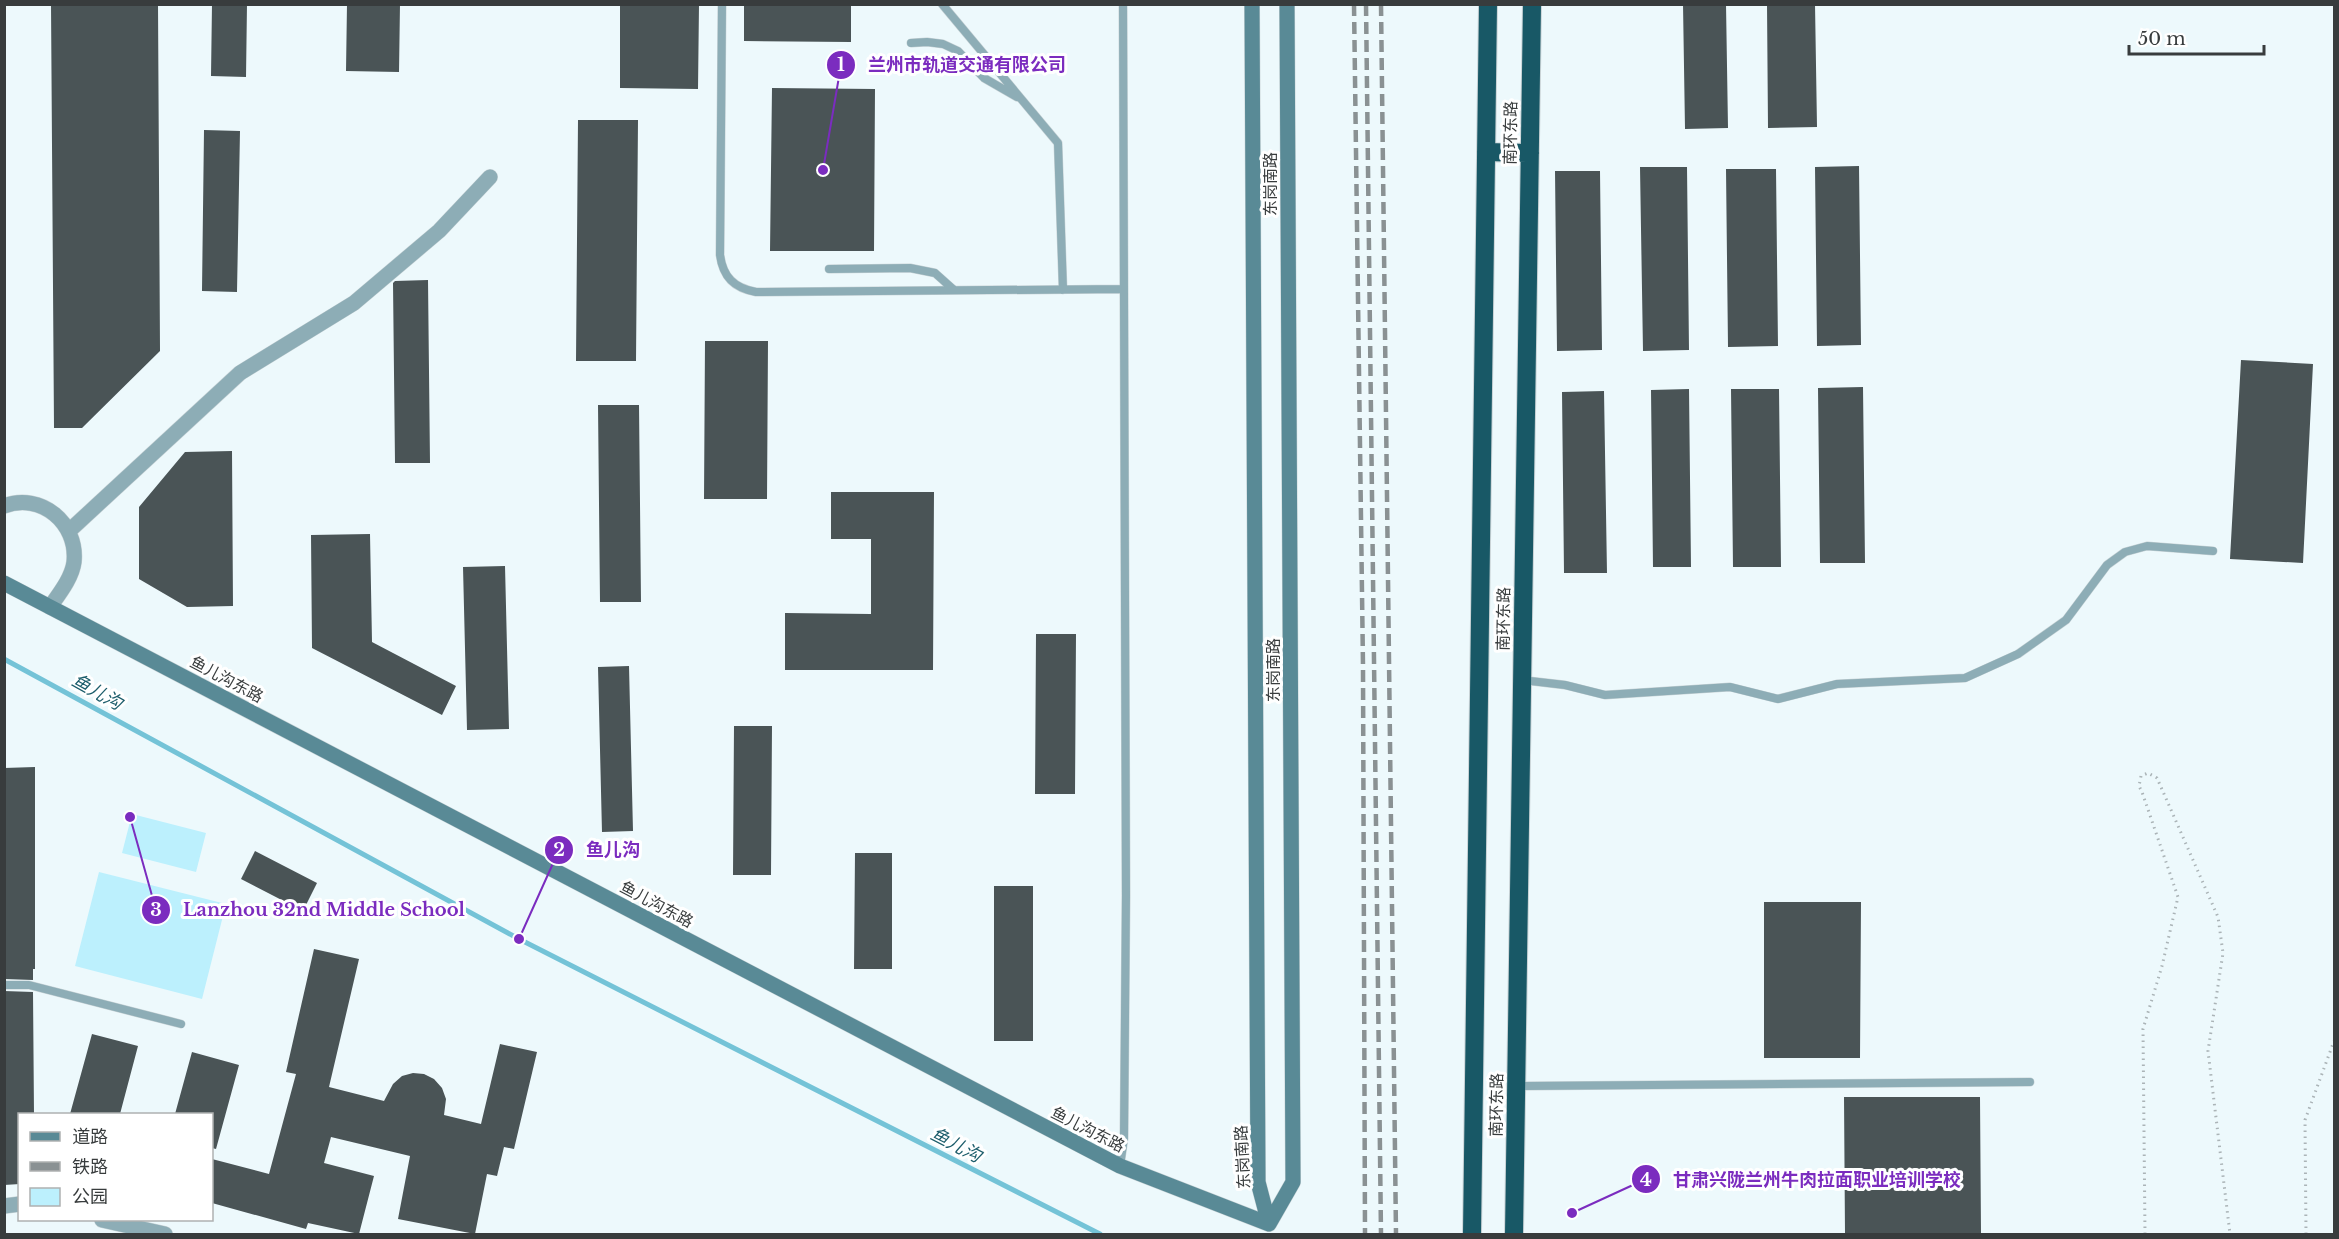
<svg xmlns="http://www.w3.org/2000/svg" width="2339" height="1239" font-family="'Libre Baskerville','Noto Sans SC',serif">
<rect width="100%" height="100%" fill="#edf9fc"/>
<!-- green -->
<path fill="#bcf0fd" d="M132,814L206,833L196,872L122,853Z
M99,872L226,904L202,999L75,966Z"/>
<g fill="none" stroke-linecap="round" stroke-linejoin="round">
<!-- stream -->
<path stroke="#74c3d7" stroke-width="5" d="M4,659L519,939L1100,1234"/>
</g>
<!-- building -->
<path fill="#4a5456" d="M51,4H158L160,351L82,428H54Z
M212,4H247L246,77L211,76Z
M347,4H400L399,72L346,71Z
M620,4H699L698,89L620,88Z
M744,4H851V42L744,41Z
M1683,4H1726L1728,128L1685,129Z
M1767,4H1815L1817,127L1768,128Z
M772,88L875,89L874,251H770Z
M578,120H638L636,361H576Z
M204,130L240,131L237,292L202,291Z
M1859,166L1861,345L1817,346L1815,167Z
M1640,167H1687L1689,350L1643,351Z
M1726,169H1776L1778,346L1728,347Z
M1555,171H1600L1602,350L1557,351Z
M428,280L430,463H395L393,283L395,281Z
M705,341H768L767,499H704Z
M2241,360L2313,364L2303,563L2230,559Z
M1863,387L1865,563H1820L1818,388Z
M1689,389L1691,567H1653L1651,390Z
M1731,389H1779L1781,567H1733Z
M1604,391L1607,573H1564L1562,392Z
M598,405H639L641,602H600Z
M232,451L233,606L187,607L139,579V507L185,452Z
M831,492H934L933,670H785V613L871,614V539H831Z
M370,534L372,642L456,686L442,715L312,648L311,535Z
M505,566L509,729L467,730L463,567Z
M1036,634H1076L1075,794H1035Z
M629,666L633,831L602,832L598,667Z
M734,726H772L771,875H733Z
M35,767V969H33V980L4,979V768Z
M255,851L317,883L303,911L241,879Z
M855,853H892V969H854Z
M994,886H1033V1041H994Z
M1764,902H1861L1860,1058H1764Z
M314,949L359,959L329,1087L384,1101L393,1084L402,1076L413,1073L424,1074L434,1079L442,1088L446,1099L444,1115L481,1124L500,1044L537,1052L514,1149L504,1147L497,1176L487,1174L475,1234L398,1219L410,1156L331,1137L324,1163L374,1176L359,1234L308,1223L306,1229L212,1203V1159L269,1174L296,1074L286,1072Z
M4,991L33,992L34,1114H20V1184L4,1185Z
M92,1034L138,1046L120,1114H70Z
M192,1052L239,1065L216,1149L212,1148V1114H175Z
M1844,1097H1980L1981,1234H1845Z"/>
<g fill="none" stroke-linecap="round" stroke-linejoin="round">
<!-- lane casing -->
<g stroke="#c9d3d6" stroke-width="9">
<path id="lane" d="M722,4L720,255C723,277 734,288 756,292L1124,289
M942,4L1058,143L1063,290
M911,43L927,42L943,44L958,51L984,78L1017,97
M829,269L910,268L935,273L954,290
M1522,680L1565,685L1605,695L1730,687L1778,699L1837,684L1965,678L2018,654L2066,620L2107,565L2125,552L2147,546L2213,551
M4,985H29L181,1024
M1517,1086L2030,1082
M1120,1166L1124,1138L1126,895L1123,4"/>
</g>
<!-- street casing -->
<g stroke="#c9d3d6" stroke-width="16">
<path id="street" d="M4,506C41,492 78,523 74,562C72,578 59,594 50,607
M69,531L240,373L354,303L439,231L490,177
M4,1206L20,1204
M102,1220L165,1234"/>
</g>
<!-- secondary casing -->
<g stroke="#c9d3d6" stroke-width="16">
<path id="secondary" d="M1252,4L1258,1182L1269,1224
M4,583L1120,1166L1269,1224
M1269,1224L1293,1182L1287,4"/>
</g>
<!-- highway casing -->
<g stroke="#c9d3d6" stroke-width="20">
<path id="highway" d="M1486,152L1530,153
M1472,1234L1488,4
M1514,1234L1532,4"/>
</g>
<!-- path -->
<path stroke="#abb4b7" stroke-width="3" stroke-dasharray="1.5 4.5" stroke-linecap="butt" d="M2145,1234L2143,1029L2162,966L2178,897L2142,792L2139,786L2141,776L2148,773L2157,778L2218,917L2223,953L2208,1051L2230,1234
M2306,1234L2305,1120L2334,1041"/>
<!-- lane -->
<use href="#lane" stroke="#8dadb6" stroke-width="8"/>
<!-- street -->
<use href="#street" stroke="#8dadb6" stroke-width="15"/>
<!-- secondary -->
<use href="#secondary" stroke="#598a96" stroke-width="15"/>
<!-- highway -->
<use href="#highway" stroke="#185866" stroke-width="18"/>
<!-- rail -->
<path stroke="#8a9193" stroke-width="4.5" stroke-dasharray="12 6" stroke-linecap="butt" d="M1354,4L1363,666L1365,1234
M1366,4L1381,1234
M1381,4L1396,1234"/>
</g>
<g text-anchor="middle" dominant-baseline="central" stroke-width="6" stroke-linejoin="round" paint-order="stroke">
<!-- street labels -->
<g font-size="16" fill="#383c3d" stroke="#fff">
<text transform="translate(1510 133) rotate(-89)">南环东路</text>
<text transform="translate(1270 184) rotate(-90)">东岗南路</text>
<text transform="translate(1503 619) rotate(-89)">南环东路</text>
<text transform="translate(1273 670) rotate(-90)">东岗南路</text>
<text transform="translate(227 679) rotate(28)">鱼儿沟东路</text>
<text transform="translate(657 904) rotate(28)">鱼儿沟东路</text>
<text transform="translate(1496 1105) rotate(-89)">南环东路</text>
<text transform="translate(1088 1129) rotate(27)">鱼儿沟东路</text>
<text transform="translate(1242 1157) rotate(-93)">东岗南路</text>
</g>
<!-- water labels -->
<g font-size="18" font-style="italic" fill="#1c5d6b" stroke="#fff">
<text transform="translate(97 692) rotate(29)">鱼儿沟</text>
<text transform="translate(956 1145) rotate(27)">鱼儿沟</text>
</g>
</g>
<!-- callouts -->
<path fill="none" stroke="#7b2cbf" stroke-width="2" d="M823 170L841 65M519 939L559 850M130 817L156 910M1572 1213L1646 1179"/>
<g fill="#7b2cbf" stroke="#fff" stroke-width="2">
<circle cx="823" cy="170" r="6"/>
<circle cx="519" cy="939" r="6"/>
<circle cx="130" cy="817" r="6"/>
<circle cx="1572" cy="1213" r="6"/>
<circle cx="841" cy="65" r="15"/>
<circle cx="559" cy="850" r="15"/>
<circle cx="156" cy="910" r="15"/>
<circle cx="1646" cy="1179" r="15"/>
</g>
<g font-size="18" text-anchor="middle" font-weight="bold" fill="#fff">
<text x="841" y="71">1</text>
<text x="559" y="856">2</text>
<text x="156" y="916">3</text>
<text x="1646" y="1186">4</text>
</g>
<g font-size="18" text-anchor="middle" font-weight="bold" fill="#7b2cbf" stroke="#fff" stroke-width="6" stroke-linejoin="round" paint-order="stroke">
<text x="967" y="71">兰州市轨道交通有限公司</text>
<text x="613" y="856">鱼儿沟</text>
<text x="324" y="916">Lanzhou 32nd Middle School</text>
<text x="1817" y="1186">甘肃兴陇兰州牛肉拉面职业培训学校</text>
</g>
<!-- border -->
<rect width="2339" height="1239" fill="none" stroke="#383c3d" stroke-width="12"/>
<!-- legend -->
<rect x="18" y="1113" width="195" height="108" fill="#ffffff" stroke="#afb1b1" stroke-width="1.5"/>
<rect x="30" y="1132" width="30" height="9" fill="#598a96" stroke="#afb1b1" stroke-width="1.5"/>
<text x="72" y="1143" font-size="18" fill="#383c3d">道路</text>
<rect x="30" y="1162" width="30" height="9" fill="#8a9193" stroke="#afb1b1" stroke-width="1.5"/>
<text x="72" y="1173" font-size="18" fill="#383c3d">铁路</text>
<rect x="30" y="1188" width="30" height="18" fill="#bcf0fd" stroke="#afb1b1" stroke-width="1.5"/>
<text x="72" y="1203" font-size="18" fill="#383c3d">公园</text>
<!-- scale -->
<path d="M2129 45v9h135v-9" fill="none" stroke="#383c3d" stroke-width="3"/>
<text x="2138" y="45" font-size="18" fill="#383c3d" stroke="#ffffff" stroke-width="4.5" paint-order="stroke">50 m</text>
</svg>
